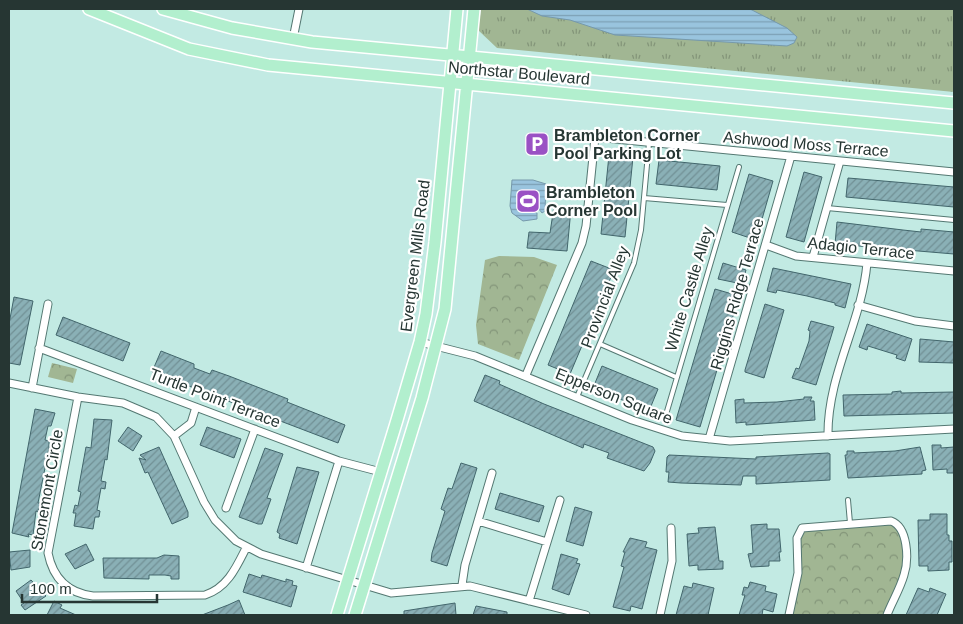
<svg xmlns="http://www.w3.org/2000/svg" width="963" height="624" font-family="Helvetica,sans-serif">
<defs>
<pattern id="grass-tufts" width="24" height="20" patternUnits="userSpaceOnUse" patternTransform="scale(1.25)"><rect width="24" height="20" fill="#a1b693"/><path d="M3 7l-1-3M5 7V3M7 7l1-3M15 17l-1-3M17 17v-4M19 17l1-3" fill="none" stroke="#839579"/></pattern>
<pattern id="park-crowns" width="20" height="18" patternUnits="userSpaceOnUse" patternTransform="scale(1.25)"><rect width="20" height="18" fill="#a1b693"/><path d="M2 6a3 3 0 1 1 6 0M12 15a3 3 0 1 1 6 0" fill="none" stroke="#839579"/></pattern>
<pattern id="water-rules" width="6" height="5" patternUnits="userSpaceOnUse" patternTransform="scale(1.25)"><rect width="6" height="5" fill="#99c4de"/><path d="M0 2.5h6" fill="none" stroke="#7da0b5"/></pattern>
<pattern id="building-hatch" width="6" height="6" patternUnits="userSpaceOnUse" patternTransform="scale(1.25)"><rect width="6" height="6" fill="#8ab0b6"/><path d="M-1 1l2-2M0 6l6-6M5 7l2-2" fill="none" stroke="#719095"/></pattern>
</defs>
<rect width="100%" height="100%" fill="#c2eae3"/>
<!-- grass -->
<path fill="url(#grass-tufts)" d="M481,9H954V92L497,48L478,30Z"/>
<!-- park -->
<path fill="url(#park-crowns)" d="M499,256L534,257L557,265L519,360L478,344L476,325L485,260Z
M52,363L77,369L73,383L48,377Z
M891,521L901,526L906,562L887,615H789L797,584L800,531Z"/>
<!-- water -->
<path fill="url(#water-rules)" stroke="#7699ab" d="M527,9H750L787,28L797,37L794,43L787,46L615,35L570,20L542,16Z
M512,180H533L546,184L545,211L542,213C538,206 529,204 523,208L537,213V219L523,221L512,213L510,206Z"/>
<!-- building -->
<path fill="url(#building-hatch)" stroke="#42666c" d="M609,155L633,157L625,237L601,234Z
M659,160L720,166L717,190L656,184Z
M804,172L822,177L804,242L786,237Z
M749,174L773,181L756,240L732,232Z
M848,178L954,187V207L846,197Z
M554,206L571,209L567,251L527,248L529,232L550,233Z
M837,222L903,230L921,232V229L954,232V254L835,244Z
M591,261L614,270L570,374L548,365Z
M723,263L746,270L742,284L718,279Z
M773,268L851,284L845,308L835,305V303L807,296L777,290L776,293L767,291Z
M715,289L739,296L700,427L676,420Z
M14,297L33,301L20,365L9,363V324Z
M765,304L784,310L764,378L745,372V370Z
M63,317L130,343L123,361L56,335Z
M811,321L834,327L816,385L792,378L796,368L799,369L809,341L810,331L808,330Z
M867,324L912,339L905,361L896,358L897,355L868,346L867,350L859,347Z
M920,339L954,342V363L919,362Z
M161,351L194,364V368L210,374L212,370L229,376L288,399L287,402L345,425L338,443L152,372Z
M602,366L658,389L649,411L593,388Z
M485,375L500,381L499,384L544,404L653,447L655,451L650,463L644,471L607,458L609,453L584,444L583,448L474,401Z
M901,391V393L954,392V413L844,416L843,395L892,394V392Z
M804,397H812L810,401H814L815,420L746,425V422L736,423L735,400L744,399V403L777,402L804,399Z
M35,409L55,413L51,426H48L45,440L49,441V448L38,503H40L38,512L36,511L33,535L28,534L29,537L12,533Z
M94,419L112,420L107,460L105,459L101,481L106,482L105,489L101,488L97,510L100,511L99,517H95L93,529L74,526L76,513H73L75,505L78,506L81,492L78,491L86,447L91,448Z
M128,427L142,436L133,451L118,441Z
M207,427L241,439L234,458L200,445Z
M932,445H941V448L954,447V473H947V469L933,470Z
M159,447L188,512V517L172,524L148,472L145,473L139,458L146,460L140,455Z
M920,447L926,470L922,471V474L848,478L845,455H847V451H854V453L895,451Z
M265,448L283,454L267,498L271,499L262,524H258L239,517Z
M828,453L830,454V480L756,484V476H743L741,485L681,483L668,482L669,472H666L667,457L669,455L756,459V457Z
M461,463L477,468L447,566L431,561L432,553L445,511L441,509L448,488L452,489Z
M297,467L319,472L297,544L279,538L280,534L277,532Z
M500,493L544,506L539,522L495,509Z
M575,507L592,512L583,546L566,541Z
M930,514H947V535H949V541H952V562H949V570L928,571V566H919L918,520H930Z
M767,524V529H779L781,552H779L780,561H769V566L751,567L748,554L753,553L751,525Z
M715,527L719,561H723V569L698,570V565L689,566L687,534L699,533L698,528Z
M630,538L647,542L645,547L657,550L642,609L631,606L630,611L613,607L624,567L621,566L625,552H623Z
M86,544L94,560L75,569L65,554Z
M30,550V567L11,570L9,552Z
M561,554L578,559L576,563L580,564L569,595L552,589Z
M164,555L179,556V579H171V576L165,575H149V579L104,578L103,558H157Z
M249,574L261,578L262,575L286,582V579L293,581L292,585L297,586L291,607L243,592Z
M31,580L46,596L25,610L21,605L24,603L16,591Z
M750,582L766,586L765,591L777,594L773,612L763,609L762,615H739L745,595H742L744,587L748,588Z
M693,583L714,588L708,615H676L684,586L692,588Z
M918,588L929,592L930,588L946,594L937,615H906Z
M239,600L245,615H202L228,605Z
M54,601L62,605L60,608L76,615H47Z
M455,603L456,615H404V611Z
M476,606L507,612V615H473Z"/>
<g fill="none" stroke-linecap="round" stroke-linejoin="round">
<!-- service casing -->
<g stroke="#547872" stroke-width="6">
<path id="service" d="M644,198L727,205
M827,208L954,220
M600,344L676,377
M577,397L634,263L641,230L649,143
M665,418L739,167
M848,500L850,523"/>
</g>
<!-- minor casing -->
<g stroke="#547872" stroke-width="9">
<path id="minor" d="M293,39L299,9
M766,245L796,256L954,271
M813,257L840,161
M858,305L915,321L954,326
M420,342L475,356L632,420L682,436L730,441L954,429
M39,348L339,461L381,472
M526,375L582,243L586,226L595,137L954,172
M9,383L78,397L123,403L156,417L174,436L204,502L215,520L236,541L261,554L391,593L470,586L586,615
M32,388L48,304
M78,397L48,553C53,578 67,593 93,596L205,595C227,588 236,568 246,548
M174,436L191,423L196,407
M828,436C827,375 862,322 867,263
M709,439L791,156
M226,508L255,429
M478,521L547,542
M306,568L339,461
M462,585L465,565L492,473
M529,601L560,500
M660,615L672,561L671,528
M789,615L798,573L797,538L802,528L891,521C908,527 909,559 904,575C900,589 892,602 887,615"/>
</g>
<!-- primary casing -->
<g stroke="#fff" stroke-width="14">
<path id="primary" d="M89,9L189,49L268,65L954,131
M163,9L232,28L312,42L954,103
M337,615L397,420L420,342L426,314L435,242L457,9
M355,615L422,398L445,309L474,9"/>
</g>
<!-- service -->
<use href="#service" stroke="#fff" stroke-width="4"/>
<!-- minor -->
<use href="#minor" stroke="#fff" stroke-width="7"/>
<!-- primary -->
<use href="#primary" stroke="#b2efce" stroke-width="11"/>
</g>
<!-- icons -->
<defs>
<g id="parking-square" transform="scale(1.25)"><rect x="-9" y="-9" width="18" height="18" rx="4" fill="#9a51c4" stroke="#fff"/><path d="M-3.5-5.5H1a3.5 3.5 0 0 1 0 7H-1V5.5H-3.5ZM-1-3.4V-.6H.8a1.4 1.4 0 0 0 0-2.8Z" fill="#fff"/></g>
<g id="stadium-square" transform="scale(1.25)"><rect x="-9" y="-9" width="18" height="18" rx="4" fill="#9a51c4" stroke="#fff"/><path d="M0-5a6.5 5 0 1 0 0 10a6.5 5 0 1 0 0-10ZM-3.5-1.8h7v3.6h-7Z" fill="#fff"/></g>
</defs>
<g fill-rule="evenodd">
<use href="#parking-square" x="537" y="144"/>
<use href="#stadium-square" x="528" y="201"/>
</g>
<g text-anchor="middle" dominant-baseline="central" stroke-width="4.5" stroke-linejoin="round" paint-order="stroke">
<!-- street labels -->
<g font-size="16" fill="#263633" stroke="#fff">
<text transform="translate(519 73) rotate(5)">Northstar Boulevard</text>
<text transform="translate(806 144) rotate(5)">Ashwood Moss Terrace</text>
<text transform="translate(861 248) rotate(6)">Adagio Terrace</text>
<text transform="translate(415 256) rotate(-83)">Evergreen Mills Road</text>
<text transform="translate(689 289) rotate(-73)">White Castle Alley</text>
<text transform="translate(737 294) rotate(-74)">Riggins Ridge Terrace</text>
<text transform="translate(605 297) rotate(-69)">Provincial Alley</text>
<text transform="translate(614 396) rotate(22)">Epperson Square</text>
<text transform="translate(215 398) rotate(21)">Turtle Point Terrace</text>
<text transform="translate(47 490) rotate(-80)">Stonemont Circle</text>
</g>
<!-- poi labels -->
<g font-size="16" font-weight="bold" fill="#263633" stroke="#fff" text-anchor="start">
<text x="554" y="135">Brambleton Corner<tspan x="554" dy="18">Pool Parking Lot</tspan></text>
<text x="546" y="192">Brambleton<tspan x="546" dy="18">Corner Pool</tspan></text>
</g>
</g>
<!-- border -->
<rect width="963" height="624" fill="none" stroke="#263633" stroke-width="20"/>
<!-- scale -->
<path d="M22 594v8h135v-8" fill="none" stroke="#263633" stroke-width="2.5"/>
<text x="30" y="594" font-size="15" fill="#263633" stroke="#ffffff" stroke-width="4" paint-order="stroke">100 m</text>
</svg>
